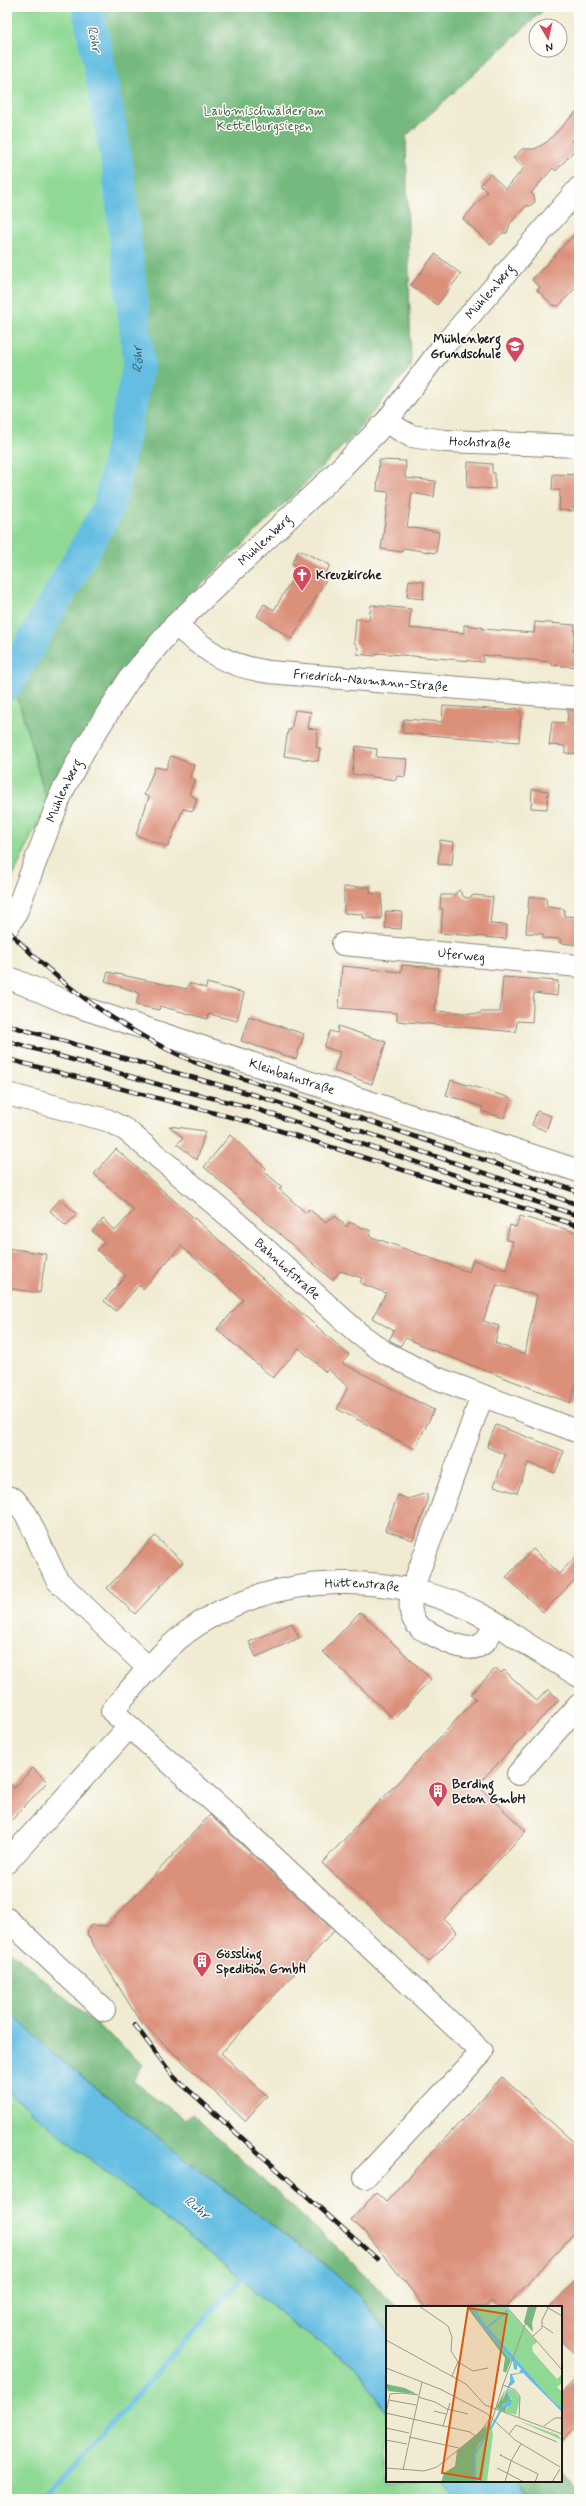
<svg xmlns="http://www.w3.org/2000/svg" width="586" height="2506" font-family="Mynerve,sans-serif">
<rect width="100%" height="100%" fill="#fdfcf7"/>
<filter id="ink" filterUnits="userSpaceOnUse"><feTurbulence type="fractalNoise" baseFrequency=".025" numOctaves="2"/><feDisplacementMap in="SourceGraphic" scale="8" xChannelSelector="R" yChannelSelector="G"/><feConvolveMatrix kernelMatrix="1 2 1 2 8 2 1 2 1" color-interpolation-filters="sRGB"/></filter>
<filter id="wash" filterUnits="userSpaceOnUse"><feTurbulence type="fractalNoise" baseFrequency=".012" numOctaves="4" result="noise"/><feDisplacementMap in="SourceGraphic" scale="16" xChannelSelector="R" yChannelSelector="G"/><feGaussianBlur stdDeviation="0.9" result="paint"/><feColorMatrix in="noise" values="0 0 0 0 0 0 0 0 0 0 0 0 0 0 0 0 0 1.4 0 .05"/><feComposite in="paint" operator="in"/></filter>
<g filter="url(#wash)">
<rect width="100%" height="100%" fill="#f0ebd2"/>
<!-- green -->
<path fill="#90d995" stroke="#567a58" d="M7,7H93L122,159L144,364L114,511L10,669L47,802L7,890Z
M7,2091L233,2271L296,2327L354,2365L387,2412V2481H440L455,2499H7Z"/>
<!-- forest -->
<path fill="#74b97e" stroke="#486a4d" d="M93,7H547L406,136L411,366L353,436L170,616L47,802L10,669L114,511L144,364L122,159Z
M7,1948L142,2063L133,2081L185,2120L192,2114L366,2275L397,2307H387V2332L361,2298L329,2268L200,2171L51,2052L7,2009Z
M561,2474L579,2493V2499H528L513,2481H561Z"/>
<!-- water -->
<path fill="#65bee2" stroke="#406d7f" d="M7,2009L51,2052L200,2171L329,2268L361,2298L387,2332V2412L354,2365L296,2327L233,2271L98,2166L7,2091Z
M440,2481H513L528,2499H455Z"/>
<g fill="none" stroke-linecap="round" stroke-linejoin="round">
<!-- stream -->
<path stroke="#65bee2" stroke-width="5.5" d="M43,2499L246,2273"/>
<!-- river -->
<path stroke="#65bee2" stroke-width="32" id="s1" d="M7,685L109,507L139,362L117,161L88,7"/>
</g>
<g id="blocks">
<!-- building -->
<path fill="#db907a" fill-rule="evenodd" d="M579,109V132L571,141L577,147L556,171L553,168L531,193L534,196L535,202L530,206H526L510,224L507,233H502L491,245L463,219L487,192L480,185L490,174L506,189L524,168L513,158L522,149H535L547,142Z
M579,229V284L559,306L553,305L537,290L540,287L532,280Z
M435,254L461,274L437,305L411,285Z
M379,460L406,461L405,478L436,481L434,497L412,493L407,527L439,532L436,553L403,548L402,552L381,549L389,492L377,491Z
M468,462L492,464V473H495V489L467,487Z
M553,474L579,475V508L573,507V511L559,510L560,490H552Z
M299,550L330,565L323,578L326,580L292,639L257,616L264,604L274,610L299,567L292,563Z
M409,580L424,582L423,599L407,597Z
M371,605L411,609L409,628L464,633V625L482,627V629L534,633L535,622L575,625L573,651H579V667L551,665V662L483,655V662L378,653L375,656L357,654L358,648L354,642L356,619L369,620Z
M443,706L506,710L517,708L521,714L519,742L402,733L404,719L442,722Z
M295,710L311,712L308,728L318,730L316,747L320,748L318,761L284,756L288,730H291Z
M568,710H579V754L565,753V746L549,745L552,722L567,723Z
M356,746L377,749L376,757L407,759L405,777L397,776L396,780L352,774Z
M171,756L194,765L190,777L195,779L189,794L197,799L193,811L183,809L168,847L136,835L149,797L144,795L155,767L166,769Z
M532,789L548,791L547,809L531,808Z
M440,840L454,842L452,865L438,864Z
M344,887H370V893L382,894L381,919L363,918V914L344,913Z
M459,890L464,897L469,898L474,895L493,897L490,924L507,925L506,939L440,933L443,909H440L441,895H454Z
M529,896L546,898L547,907L564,909V916L579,917L578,945L560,943V939L543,938V934L526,933Z
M386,911L402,912L401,929L385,928Z
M402,965L439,968L435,1011L480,1014V1012H500L503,977L558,981L557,996L534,993L532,1022L517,1021L516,1032L397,1021V1013L339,1008L342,966L401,972Z
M108,972L187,989L189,983L206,988L207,983L244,993L237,1021L209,1014L208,1019L160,1006L159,1010L136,1005L139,993L105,981Z
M249,1016L304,1034L296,1059L241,1041Z
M338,1026L386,1042L372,1084L334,1071L340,1052L324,1047L330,1031L337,1033Z
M451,1080L511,1098L504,1118L481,1111L483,1107L446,1095Z
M537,1111L551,1116L546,1131L532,1125Z
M169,1126L205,1131L197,1160L177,1144L183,1138Z
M230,1135L266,1168L264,1171L282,1187L279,1189L306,1213L309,1209L325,1222L335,1216L347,1227L349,1222L371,1231L369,1236L469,1272L473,1260L506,1270L513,1241L506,1240L510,1225L516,1227L520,1216L579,1233V1324L574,1355L579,1356V1375L570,1403L427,1348L406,1338L400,1346L389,1340L394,1331L372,1318L386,1293L360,1283L362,1278L340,1271L332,1280L204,1167ZM497,1285L537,1295L525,1354L495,1343L499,1326L483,1321Z
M116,1149L349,1355L342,1363L434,1410L415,1449L337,1409L348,1387L328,1369L326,1372L299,1348L273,1378L217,1329L243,1300L181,1246L143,1289L139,1285L116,1311L104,1301L126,1276L97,1250L105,1242L92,1231L103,1219L115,1231L134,1210L94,1174Z
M60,1199L77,1214L66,1226L50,1211Z
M7,1248L46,1254L40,1293L7,1288Z
M496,1425L564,1451L555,1473L528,1463L517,1493L494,1486L505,1455L487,1447Z
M427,1493V1504L413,1540L385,1530L398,1495L408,1499Z
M155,1536L183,1562L135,1614L107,1588Z
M533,1549L559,1574L579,1553V1576L543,1612L506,1577Z
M360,1612L431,1679L394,1719L323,1652Z
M292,1623L299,1638L256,1657L249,1642Z
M496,1668L501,1673L504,1670L537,1701L548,1689L559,1700L477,1785L526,1831L444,1919L457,1932L429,1962L322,1863L476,1699L471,1694Z
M33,1768L47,1782L7,1825V1780L14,1788Z
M210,1815L334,1931L221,2053L267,2096L245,2121L139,2020L87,1934L88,1929L92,1925L107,1926Z
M502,2077L579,2147V2228L506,2307H498L491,2301L485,2307H425L364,2231L351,2220L376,2193L386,2202Z
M579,2277V2357L561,2340V2307H550Z
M579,2375V2423L561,2442V2394Z"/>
</g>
</g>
<g filter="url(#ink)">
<use href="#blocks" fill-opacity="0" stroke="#868477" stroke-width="1"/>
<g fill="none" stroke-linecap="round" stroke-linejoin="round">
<!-- minor casing -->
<g stroke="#868477" stroke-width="24">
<g id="minor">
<path id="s2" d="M386,422L411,436L445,441L579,446"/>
<path id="s3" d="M175,625C210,653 224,665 269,672L579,698"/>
<path id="s4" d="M7,928L15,915L62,792L84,750L130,678L175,625L330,479L386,422L440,350L579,188"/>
<path id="s5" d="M343,944L579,966"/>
<path id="s6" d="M7,977L71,1004L579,1171"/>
<path id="s7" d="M7,1094L107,1120L126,1130L229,1216L358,1333L384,1352L431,1376L579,1432"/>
<path d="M482,1396L412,1590C410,1605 408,1616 420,1628C437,1636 471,1660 486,1640C490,1635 492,1628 495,1623"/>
<path d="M7,1497L14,1499L26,1514L57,1580L149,1669"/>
<path d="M518,1774L579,1705"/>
<path d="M7,1862L129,1727"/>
<path d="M7,1919L104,2010"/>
<path id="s8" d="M365,2177L482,2052L223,1810L112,1711C135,1684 159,1653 187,1632C271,1569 400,1569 489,1619C501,1625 511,1634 522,1641C541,1653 560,1664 579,1676"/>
</g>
</g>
<!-- minor -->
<use href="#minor" stroke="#fff" stroke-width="22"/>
<!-- rail casing -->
<g stroke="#1c1c1c" stroke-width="4.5">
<path id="rail" d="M7,929C61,987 122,1030 194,1062L579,1192
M7,1025L258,1096L579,1205
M7,1041L164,1086L253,1108L579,1216
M7,1059L265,1126L579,1226
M135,2025L174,2077L377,2259"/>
</g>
<!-- rail -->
<use href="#rail" stroke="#fdfcf7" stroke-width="3" stroke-dasharray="9" stroke-linecap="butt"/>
</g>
</g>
<!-- icons -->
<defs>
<g id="school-pin" transform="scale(1)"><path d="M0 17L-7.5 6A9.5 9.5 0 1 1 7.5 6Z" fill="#d1495b" stroke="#fdfcf7"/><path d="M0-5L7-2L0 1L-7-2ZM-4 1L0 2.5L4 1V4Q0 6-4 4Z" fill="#fff"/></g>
<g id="church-pin" transform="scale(1)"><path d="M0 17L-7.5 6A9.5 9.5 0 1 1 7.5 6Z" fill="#d1495b" stroke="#fdfcf7"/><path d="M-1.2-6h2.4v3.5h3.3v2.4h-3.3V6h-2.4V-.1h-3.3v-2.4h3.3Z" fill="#fff"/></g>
<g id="building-pin" transform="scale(1)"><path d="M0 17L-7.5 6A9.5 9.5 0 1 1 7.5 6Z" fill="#d1495b" stroke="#fdfcf7"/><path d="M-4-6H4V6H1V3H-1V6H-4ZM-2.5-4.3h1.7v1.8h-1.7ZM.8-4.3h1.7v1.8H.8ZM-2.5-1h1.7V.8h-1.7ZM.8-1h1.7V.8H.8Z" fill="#fff"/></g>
</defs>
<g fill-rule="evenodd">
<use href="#school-pin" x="515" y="346"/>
<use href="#church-pin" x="302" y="575"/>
<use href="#building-pin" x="438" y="1791"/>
<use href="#building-pin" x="202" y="1961"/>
</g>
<g text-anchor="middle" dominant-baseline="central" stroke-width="3" stroke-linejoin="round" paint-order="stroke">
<!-- park labels -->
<g font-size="13" fill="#455e46" stroke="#fdfcf7">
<text x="264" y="111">Laubmischwälder am<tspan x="264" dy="15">Kettelburgsiepen</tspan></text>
</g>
<!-- street labels -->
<g font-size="13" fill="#1c1c1c" stroke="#fdfcf7">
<text stroke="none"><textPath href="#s4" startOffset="809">Mühlenberg</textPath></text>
<text stroke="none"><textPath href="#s2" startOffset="98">Hochstraße</textPath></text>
<text stroke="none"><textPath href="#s4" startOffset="473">Mühlenberg</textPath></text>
<text stroke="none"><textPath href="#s3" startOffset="209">Friedrich-Naumann-Straße</textPath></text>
<text stroke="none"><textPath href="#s4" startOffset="149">Mühlenberg</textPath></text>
<text stroke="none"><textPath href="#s5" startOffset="119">Uferweg</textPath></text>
<text stroke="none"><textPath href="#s6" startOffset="302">Kleinbahnstraße</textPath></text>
<text stroke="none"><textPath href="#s7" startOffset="338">Bahnhofstraße</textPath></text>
<text stroke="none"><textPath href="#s8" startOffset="969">Hüttenstraße</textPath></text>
</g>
<!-- poi labels -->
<g font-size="13" font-weight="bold" fill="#1c1c1c" stroke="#fdfcf7" text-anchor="start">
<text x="501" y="339" text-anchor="end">Mühlenberg<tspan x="501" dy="15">Grundschule</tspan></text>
<text x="316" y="575">Kreuzkirche</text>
<text x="452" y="1784">Berding<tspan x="452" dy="15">Beton GmbH</tspan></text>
<text x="216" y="1954">Gössling<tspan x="216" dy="15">Spedition GmbH</tspan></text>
</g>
<!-- water labels -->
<g font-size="14" font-style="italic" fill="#395d6b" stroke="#fdfcf7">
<text transform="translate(94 39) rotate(79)">Röhr</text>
<text stroke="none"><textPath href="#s1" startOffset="356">Röhr</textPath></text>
<text transform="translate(197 2208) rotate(41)">Ruhr</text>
</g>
</g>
<!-- overview -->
<g transform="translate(386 2306)">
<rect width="176" height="176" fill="#f0ebd2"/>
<path d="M88,0H119L151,36L146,40L147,46L171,73L176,68V77L171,81L176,86V102L167,95L96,14ZM121,82L129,85L134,92L130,109L119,106L126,94ZM104,114L107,128L101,176H88L89,148L92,139L101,129L100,120ZM131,114L172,129L176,134L142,119Z" fill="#90d995"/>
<path d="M80,0H84L95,18L125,54L120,67L117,65L119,52ZM142,0H151L146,17L147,26L138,16ZM0,78L19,82L31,88L2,85ZM119,84L116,95L121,85L124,95L116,99L121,100L119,106L110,102ZM100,120L101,129L92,139L89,148L88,176H55L58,167L69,160L71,145Z" fill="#74b97e"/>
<path d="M84,0H88L96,14L167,95L176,102V106L137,67L126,69L129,76L121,83L126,95L124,100L114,103L115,100L124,95L121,85L116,95L124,75V68L133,67L135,63L131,59V64L128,63L127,56L95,18Z" fill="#65bee2"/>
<path fill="none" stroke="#65bee2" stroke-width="2" d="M102,21L122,4M104,124L115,104M89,176V148L101,128"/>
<path fill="none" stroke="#9b9889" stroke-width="1" d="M33,0L62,20L66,31L65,45L72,56L87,65L102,62M120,0L176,64M159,0L176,10M157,20L167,27M147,30L156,22V14L162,2M0,34L80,78L99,99L176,128M0,62L54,83L100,107L129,134L174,161M66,70L72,56M117,79L129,84L134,90L133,112M117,79L146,0M32,91L49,96L61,103L82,108M3,94L30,99M48,105L60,108M0,107L84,126L89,130M0,107L4,88L16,87L32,89M57,120L64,97M158,120L169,112H176M0,122L23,127M123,128L130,119L171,136M23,131L73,142M0,134L21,138M116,149H114L152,168L149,176M0,162L38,165L51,161L93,127L106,110M111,162L138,176M17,164L36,76M95,176L102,127L117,79M119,176L125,155L135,138M166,176L174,163"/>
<path fill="#de560d" fill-opacity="0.15" stroke="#de560d" stroke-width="2" d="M82,2L121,8L94,173L56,167Z"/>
<rect width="176" height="176" fill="none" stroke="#1c1c1c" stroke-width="2"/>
</g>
<!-- margin -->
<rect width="586" height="2506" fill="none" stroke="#fdfcf7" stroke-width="24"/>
<!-- north arrow -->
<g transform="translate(548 38) rotate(171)"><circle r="19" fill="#fdfcf7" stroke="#a3a29f"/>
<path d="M0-3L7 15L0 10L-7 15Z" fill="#d1495b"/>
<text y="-6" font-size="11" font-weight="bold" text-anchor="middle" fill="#1c1c1c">N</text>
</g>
</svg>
